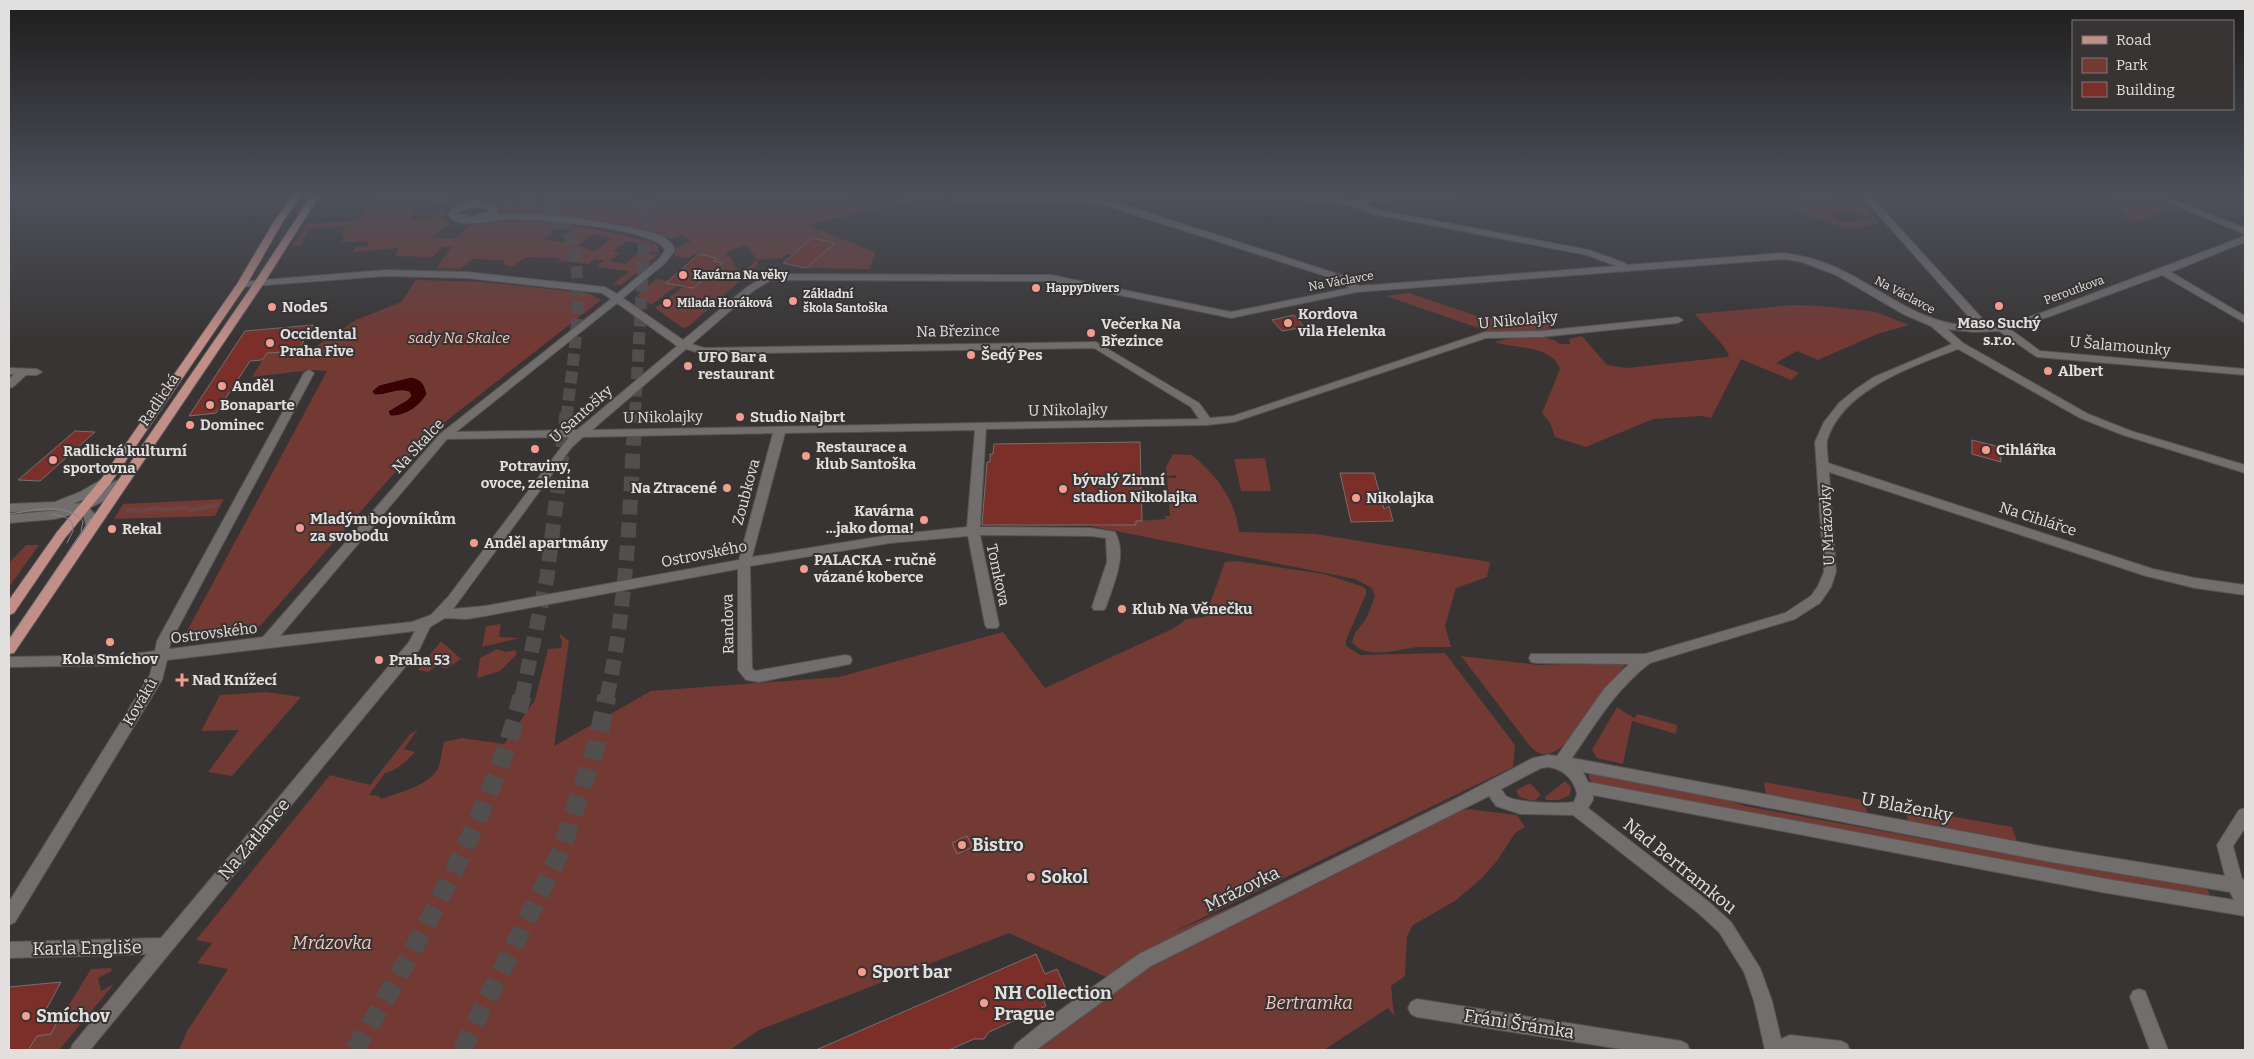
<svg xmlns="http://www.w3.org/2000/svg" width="2254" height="1059" font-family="Bitter,serif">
<rect width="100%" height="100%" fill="#373433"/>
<!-- green -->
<path fill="#733933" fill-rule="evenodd" d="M375,193H445L449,198L460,196L462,198L466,197L465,195L475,193L474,198L458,202L451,200L445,203L441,201L434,206L426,207V205L415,207L411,220L436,217L441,209H447L442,217C452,233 482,222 497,221C547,218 602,229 650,242L657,245L659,252V253L642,250L647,245L627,241L613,251L620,253L610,261L626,264L640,251L658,255L621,285L613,284L630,271L596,267L604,260L595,259L589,264L558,261L560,258L526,257L506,271L511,266L504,264L505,260L472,259L461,269L436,268L452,247H442L433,257L395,256L399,248L352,252L356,247L367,246L370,241L341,242L345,236H341L346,226L309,229L301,245L292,246L307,224L360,220ZM449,225L469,227L454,239L431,237ZM554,229L570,230L572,232L569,234L573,235L563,242L544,239L553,232L550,231ZM593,234L611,238L595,251L578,246Z
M492,193H832C854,197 881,203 903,198L898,193H949L948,196L951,200H919L806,225L875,252L870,269L806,268L834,243L812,238L792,255L786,254L782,258L757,260L758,265L688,327L683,328L655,308L683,287L693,288L715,268L718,269L724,263L713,261L716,258L695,254L689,258L674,256L677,248L691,241L682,235L671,239L656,233L580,218L504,213L498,210L494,205L510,197ZM746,245L757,260L744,271L736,269L732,259L725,254L734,249Z
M1787,193H1832L1841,203H1854L1846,195H1854L1873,216H1863L1855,211H1831L1837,221L1851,222L1863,221L1861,219L1874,217L1879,223L1853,229L1842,227L1796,211L1799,205L1791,193Z
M2104,193H2141L2176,207L2132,223Z
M656,279L669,281L667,283L677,286L651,305L637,295Z
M416,280L484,282L588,293L601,300L427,436L260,626L253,631L188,638L186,633L327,371L311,370L252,377L267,353L310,350L356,320L401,302ZM400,379L422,402L396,406L407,400L411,396L409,392L398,390L381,395H374L379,385Z
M1409,293L1483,318L1542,315L1551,329L1511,333L1487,331L1386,296Z
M1793,305L1823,306L1876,312L1909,325L1877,334L1818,360L1797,351L1776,363L1799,373L1791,380L1741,359L1711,418L1702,416L1653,419L1586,447L1555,437L1550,423L1542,413L1560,369C1552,345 1515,349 1495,342C1513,337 1545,332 1560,344H1570L1569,339L1582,336L1607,365L1627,368L1727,357L1729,355C1720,339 1706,328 1695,314Z
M1173,454L1192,455C1217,476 1235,499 1239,532L1316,534L1490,562L1487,577L1456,588L1445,626L1451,647C1440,647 1430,647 1419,647C1400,649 1366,661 1352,642L1355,633L1366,619L1375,596L1372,588L1355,579L1091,526L1136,525V521L1165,519V516H1170L1167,478H1176V475L1167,476L1166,467Z
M1265,458L1271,491H1241L1234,459Z
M224,499L215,516L114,519L123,504Z
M26,545H39L9,587V563Z
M1236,561L1324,574L1361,586L1366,589V594L1346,640V646L1360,655L1445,653L1515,745L1513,767L1169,934L1445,815L1468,809L1517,815L1525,827L1515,833L1497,861L1481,879L1455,901L1413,925L1407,936L1405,976L1391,986L1394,1016L1388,1008L1324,1050H1022L1106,977L1009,933L759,1030L730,1050H179L187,1031L228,969L197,963L212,943L196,940L330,775L370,785L410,734L418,729L404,749L415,752C407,760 397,771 385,773L369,795L379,796L381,799C399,792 431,786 439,766C441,759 442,750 444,742L462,738L504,744L535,700L548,649L561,648L562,642L559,633L569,641L554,746L651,691L839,677L1003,632L1045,688L1174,628L1186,619L1205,617L1225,562Z
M501,624L499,637L520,638L482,647L486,626Z
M441,641L461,659L446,669L438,665L428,672L418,670Z
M497,649L505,652L515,650L517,654L500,671L477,678L480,658Z
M1461,656L1539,665L1619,662L1625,665L1566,743C1554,754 1542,760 1530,746Z
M266,692L301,697L232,776L208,772L239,730L201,731L220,695Z
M1617,707L1634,718L1638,714L1677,725L1676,734L1632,721L1623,764L1597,758L1592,750Z
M1592,770L1707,792L1745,806L2061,864L2069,863L2200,887L2208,890L2210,898L2205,900L1597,786L1590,780L1588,774Z
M1565,781L1571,787L1570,795L1559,800H1546L1545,797Z
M1764,782L1864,800L1867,813L1766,794Z
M1530,783L1541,795L1534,801L1519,797L1516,790Z
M1905,808L2012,827L2017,841L1908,821Z
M111,968L112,971L98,978L101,991L114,984L59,1050H28L37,1036L51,1034L91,969Z"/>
<!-- water -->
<path fill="#3a0102" stroke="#6c4444" d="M411,377C422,379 425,385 427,394C419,407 405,417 390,416L388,411L407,400L411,396L409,392C397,388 387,396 374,395L372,391L379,385Z"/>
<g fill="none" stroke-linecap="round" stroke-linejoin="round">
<!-- stream -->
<path stroke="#6c4444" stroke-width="4.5" d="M127,510L143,511L155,508L166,510L184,507L191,510L217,505"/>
</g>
<!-- building -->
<path fill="#7c2f28" stroke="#74706f" d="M812,238L835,243L806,268L783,263Z
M699,254L717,258L713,261L723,263L693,288L666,283Z
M1294,315L1304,327L1282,331L1272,320Z
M313,325L298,351L267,353L262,360L250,361L216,413L189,416L245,331Z
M75,431L95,432L40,481L18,480Z
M1972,440L2000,447L2001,462L1972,454Z
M1140,442L1142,521H1136V525H982L987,462H990V454H993L994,444Z
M1340,473H1374L1384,509L1389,506L1393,521L1351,522Z
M967,836L972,847L957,854L952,843Z
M1036,954L1045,974L1057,969L1066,989L1043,999L1046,1006L989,1032L984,1039H974L949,1050H816Z
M61,982L42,1017L61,1015L51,1034L37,1036L28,1050H9V987Z"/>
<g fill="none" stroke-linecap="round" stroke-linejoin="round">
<!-- highway-tunnel-far2 -->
<path stroke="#514e4d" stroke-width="12" stroke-dasharray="12 5.5" stroke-linecap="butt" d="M488,193L532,207L560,222
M534,193C546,203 558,213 565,227C590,275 572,361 567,414
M633,193L645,211L647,218
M635,414L644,248L650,210L648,193"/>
<!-- highway-tunnel-far1 -->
<path stroke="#514e4d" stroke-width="15" stroke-dasharray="15 8" stroke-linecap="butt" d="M522,697L547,577L567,413
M607,697C627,604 630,508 635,413"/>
<!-- highway-tunnel -->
<path stroke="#514e4d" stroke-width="19" stroke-dasharray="19 10" stroke-linecap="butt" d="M354,1050C392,991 425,929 456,866C482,812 507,755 522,696
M462,1050L561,851L597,743L607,696"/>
<!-- minor casing -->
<g stroke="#555252" stroke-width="2">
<path id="minor" d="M1445,193H1513L1509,196L1373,201L1362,203L1374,209L1589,250L1625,263L1627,265L1784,253C1798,255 1812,258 1825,263C1880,284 1915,326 1977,326L1859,193H1868L1988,325L2012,322L2041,313L2245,236V242L2171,272L2245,316V323L2162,275L2048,317L2010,329L2040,351L2245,369V375L2037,357L1999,331L1974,332L1947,329L1963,343L2088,414L2131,431L2245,465V473L2123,435L2080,418L1958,349C1914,366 1842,389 1827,441C1826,447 1828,457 1828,463L2153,569L2195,578L2245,585V595L2195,588L2146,576L1829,472L1836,572L1831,587L1820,603L1795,619L1650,663C1616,689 1596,723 1572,758L2051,848L2225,876L2217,845L2239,810L2245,808V828L2233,846L2242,879L2245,880V916L2101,892L1593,795V800L1588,808L1709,902L1731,922L1760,968L1772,1001L1781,1039L1790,1035L1841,1041L1847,1044L1850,1050H1765L1754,1001L1744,972L1719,932L1697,912L1573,815L1520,814L1496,806L1489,796L1151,966L1036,1050H1013L1016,1044L1038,1026L1139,954L1457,798L1533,758L1548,755L1557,756L1604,689L1629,664L1536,663L1531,662L1529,658L1531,654H1645L1785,613L1811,596L1818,586L1824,572L1815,442L1824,422L1839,403L1856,389L1874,377L1952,344L1931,326L1903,314L1836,275L1802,262L1784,259L1357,292L1231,318L1051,281L771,280L753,291L692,344L704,348L1096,342L1199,403L1210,418L1233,416L1485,332L1541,331L1678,317L1683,320L1678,323L1541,337L1486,338L1234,422L1207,425L986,429L980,527L1091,528L1115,532C1128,555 1113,585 1106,607L1104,610H1094L1092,607L1107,562L1106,538L1091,536L980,535L999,625L997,628H987L985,625L968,536L890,543L750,566L752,668L755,671L845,655L850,656L852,660L850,664L845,665L759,682L746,680L738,670V569L485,616L466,619L445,618L430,627L419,650L90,1050H70L73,1044L147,954L9,958V942L161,938L409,642L415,631L167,660L162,680L15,922L9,925V902L150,675L153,662L125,665L9,667V657L125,655L155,651L157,641L304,373L309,370L314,373L171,641L169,649L263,637L440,434L611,299L602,293L467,278L385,276L242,287L239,286V282L385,270L467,272L605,287L617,294L659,259L665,250C657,228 535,219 510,219C496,219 481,224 468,223C460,223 451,221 448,214C460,198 481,198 497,208V214C544,212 590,219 636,229C645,232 658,233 665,238C670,241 673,245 675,250L665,263L623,298L683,340L747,287L769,274L1051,275L1231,312L1349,288L1341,281L1101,204L1054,201H955L951,198L955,195H1054L1101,198L1121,194H1303L1354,200L1373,195ZM1121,200H1303L1352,205L1372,214L1587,255L1616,266L1359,286L1347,277L1112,201ZM470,207H482L489,211L473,217L457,214ZM617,303L677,346L577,430L456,432ZM1094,348L1191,407L1199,419L592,430L686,349L703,354ZM975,430L967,527L890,535L752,557L785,433ZM773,433L739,560L485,606L453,609L572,447L583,437ZM569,437L448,597L431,615L412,622L280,636L447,439ZM1548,767C1563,769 1574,779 1577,794L1574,802C1562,804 1516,803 1506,796C1504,794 1503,791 1501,789L1541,768ZM1583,772L2051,862L2230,892L2234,900L2101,878L1588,782Z
M2145,193H2156L2245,228V234Z
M9,368L37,369L42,372L37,375H26L13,387L9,388V379L14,374H9Z
M106,477L110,478L112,481L110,484L88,498L74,503C92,508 111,475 126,479L128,482C119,494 103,502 89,508L96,515L97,527L95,530H87L84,517L78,513L55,519L9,523V515L59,510L9,512V504L55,502L80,492Z
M2139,989L2145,991L2168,1050H2150L2130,997L2133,991Z
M1417,999L1681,1041L1687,1044L1690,1050H1627L1417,1017L1411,1014L1408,1008L1411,1002Z"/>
</g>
<!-- major casing -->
<g stroke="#555252" stroke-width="2">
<path id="major" d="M295,193H303L282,223L247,284L110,484L65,538L14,613L9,615V600L57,532L102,478L237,284L273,223Z
M313,193H321L264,283L14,653L9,654V639L254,283Z"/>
</g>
<!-- minor -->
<use href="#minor" fill="#726e6e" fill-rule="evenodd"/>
<!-- major -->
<use href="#major" fill="#c18e88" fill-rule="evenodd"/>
<!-- tram -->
<path stroke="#878483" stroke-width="1" d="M9,514C33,511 64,501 83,521L81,531
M52,514L65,517L72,522L73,531L67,543
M9,640L91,518"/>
</g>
<!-- sky -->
<linearGradient id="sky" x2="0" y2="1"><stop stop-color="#1e1d1c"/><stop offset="0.57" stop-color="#4d505b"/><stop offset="1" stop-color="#4d505b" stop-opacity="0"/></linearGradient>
<rect width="2254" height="341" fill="url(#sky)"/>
<!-- markers -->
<g fill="#f59c91" stroke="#373433" stroke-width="2">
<circle cx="683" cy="275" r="5"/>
<circle cx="1036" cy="288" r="5"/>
<circle cx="793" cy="301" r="5"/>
<circle cx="667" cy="303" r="5"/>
<circle cx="1999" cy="306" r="5"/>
<circle cx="272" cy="307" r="5"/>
<circle cx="1288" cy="323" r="5"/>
<circle cx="1091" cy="333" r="5"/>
<circle cx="270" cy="343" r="5"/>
<circle cx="971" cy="355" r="5"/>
<circle cx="688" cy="366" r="5"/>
<circle cx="2048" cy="371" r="5"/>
<circle cx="222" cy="386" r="5"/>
<circle cx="210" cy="405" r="5"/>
<circle cx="740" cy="417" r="5"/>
<circle cx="190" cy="425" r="5"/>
<circle cx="535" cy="449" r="5"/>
<circle cx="1986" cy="450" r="5"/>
<circle cx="806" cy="456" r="5"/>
<circle cx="53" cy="460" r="5"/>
<circle cx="727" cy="488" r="5"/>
<circle cx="1063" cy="489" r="5"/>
<circle cx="1356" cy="498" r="5"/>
<circle cx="924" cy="520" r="5"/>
<circle cx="300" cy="528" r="5"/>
<circle cx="112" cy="529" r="5"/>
<circle cx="474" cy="543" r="5"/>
<circle cx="804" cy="569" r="5"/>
<circle cx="1122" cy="609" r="5"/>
<circle cx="110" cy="642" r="5"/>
<circle cx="379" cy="660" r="5"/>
<path d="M179.5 672.5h5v5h5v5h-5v5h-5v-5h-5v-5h5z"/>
<circle cx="962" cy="845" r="5"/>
<circle cx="1031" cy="877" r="5"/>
<circle cx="862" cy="972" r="5"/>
<circle cx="984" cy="1003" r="5"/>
<circle cx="26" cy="1016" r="5"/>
</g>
<g text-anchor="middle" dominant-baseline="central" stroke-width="4" stroke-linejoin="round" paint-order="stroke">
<!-- far-poi labels -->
<g font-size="12" font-weight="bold" fill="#e2e0df" stroke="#373433" text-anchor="start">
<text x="693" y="275">Kavárna Na věky</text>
<text x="1046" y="288">HappyDivers</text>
<text x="803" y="294">Základní<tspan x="803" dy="14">škola Santoška</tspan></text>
<text x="677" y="303">Milada Horáková</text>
</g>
<!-- far-street labels -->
<g font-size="12" fill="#e2e0df" stroke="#373433">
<text transform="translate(1341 281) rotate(-10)">Na Václavce</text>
<text transform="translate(2074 290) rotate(-20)">Peroutkova</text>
<text transform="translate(1905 295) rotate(28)">Na Václavce</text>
</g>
<!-- poi labels -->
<g font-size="15" font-weight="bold" fill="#e2e0df" stroke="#373433" text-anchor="start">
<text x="282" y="307">Node5</text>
<text x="1298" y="314">Kordova<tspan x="1298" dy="17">vila Helenka</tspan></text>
<text x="1999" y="323" text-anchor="middle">Maso Suchý<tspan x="1999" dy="17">s.r.o.</tspan></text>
<text x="1101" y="324">Večerka Na<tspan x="1101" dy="17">Březince</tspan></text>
<text x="280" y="334">Occidental<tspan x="280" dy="17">Praha Five</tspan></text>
<text x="981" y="355">Šedý Pes</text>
<text x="698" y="357">UFO Bar a<tspan x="698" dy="17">restaurant</tspan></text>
<text x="2058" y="371">Albert</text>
<text x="232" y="386">Anděl</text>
<text x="220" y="405">Bonaparte</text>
<text x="750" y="417">Studio Najbrt</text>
<text x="200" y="425">Dominec</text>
<text x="816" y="447">Restaurace a<tspan x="816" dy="17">klub Santoška</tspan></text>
<text x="1996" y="450">Cihlářka</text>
<text x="63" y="451">Radlická kulturní<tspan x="63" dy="17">sportovna</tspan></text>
<text x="535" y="466" text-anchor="middle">Potraviny,<tspan x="535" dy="17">ovoce, zelenina</tspan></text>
<text x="1073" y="480">bývalý Zimní<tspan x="1073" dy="17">stadion Nikolajka</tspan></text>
<text x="717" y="488" text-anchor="end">Na Ztracené</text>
<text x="1366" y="498">Nikolajka</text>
<text x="914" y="511" text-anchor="end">Kavárna<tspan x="914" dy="17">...jako doma!</tspan></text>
<text x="310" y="519">Mladým bojovníkům<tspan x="310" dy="17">za svobodu</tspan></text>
<text x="122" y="529">Rekal</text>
<text x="484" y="543">Anděl apartmány</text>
<text x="814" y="560">PALACKA - ručně<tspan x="814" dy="17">vázané koberce</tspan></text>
<text x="1132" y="609">Klub Na Věnečku</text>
<text x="110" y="659" text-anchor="middle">Kola Smíchov</text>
<text x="389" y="660">Praha 53</text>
<text x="192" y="680">Nad Knížecí</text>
</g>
<!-- street labels -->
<g font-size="15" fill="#e2e0df" stroke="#373433">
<text transform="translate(1518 320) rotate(-5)">U Nikolajky</text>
<text transform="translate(958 331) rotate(-1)">Na Březince</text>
<text transform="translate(2120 346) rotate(5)">U Šalamounky</text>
<text transform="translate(159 400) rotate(-56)">Radlická</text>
<text transform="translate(1068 410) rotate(-1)">U Nikolajky</text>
<text transform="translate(581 414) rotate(-42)">U Santošky</text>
<text transform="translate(663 417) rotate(-1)">U Nikolajky</text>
<text transform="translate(418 446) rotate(-47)">Na Skalce</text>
<text transform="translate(746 492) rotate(-75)">Zoubkova</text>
<text transform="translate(2038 519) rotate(18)">Na Cihlářce</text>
<text transform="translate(1827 525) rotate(-93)">U Mrázovky</text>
<text transform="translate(704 554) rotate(-11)">Ostrovského</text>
<text transform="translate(998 575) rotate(78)">Tomkova</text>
<text transform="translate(728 624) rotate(-91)">Randova</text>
<text transform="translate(214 633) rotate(-7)">Ostrovského</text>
<text transform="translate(140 702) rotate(-59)">Kováků</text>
</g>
<!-- park labels -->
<g font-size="15" font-style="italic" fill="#f5c5be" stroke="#373433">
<text x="459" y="338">sady Na Skalce</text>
</g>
<!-- near-street labels -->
<g font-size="18" fill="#e2e0df" stroke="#373433">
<text transform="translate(1907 807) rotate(11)">U Blaženky</text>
<text transform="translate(254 839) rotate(-50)">Na Zatlance</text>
<text transform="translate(1680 866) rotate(39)">Nad Bertramkou</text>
<text transform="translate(1242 889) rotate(-26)">Mrázovka</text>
<text transform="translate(87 948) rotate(-1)">Karla Engliše</text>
<text transform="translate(1519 1024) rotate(9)">Fráni Šrámka</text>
</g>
<!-- near-poi labels -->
<g font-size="18" font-weight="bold" fill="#e2e0df" stroke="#373433" text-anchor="start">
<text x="972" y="845">Bistro</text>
<text x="1041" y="877">Sokol</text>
<text x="872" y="972">Sport bar</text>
<text x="994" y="993">NH Collection<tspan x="994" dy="21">Prague</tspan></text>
<text x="36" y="1016">Smíchov</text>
</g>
<!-- near-park labels -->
<g font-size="18" font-style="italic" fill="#f5c5be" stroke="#373433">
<text x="332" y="943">Mrázovka</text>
<text x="1309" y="1003">Bertramka</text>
</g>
</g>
<!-- border -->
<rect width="2254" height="1059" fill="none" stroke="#e2e0df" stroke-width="20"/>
<!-- legend -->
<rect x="2072" y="20" width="162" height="90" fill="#373433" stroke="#7b7978"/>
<rect x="2082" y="36" width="25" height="8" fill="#c18e88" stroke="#7b7978"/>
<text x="2116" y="45" font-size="15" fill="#e2e0df">Road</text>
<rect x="2082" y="58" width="25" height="15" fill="#733933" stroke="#7b7978"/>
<text x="2116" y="70" font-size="15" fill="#e2e0df">Park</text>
<rect x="2082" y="82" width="25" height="15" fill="#7c2f28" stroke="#7b7978"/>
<text x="2116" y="95" font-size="15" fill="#e2e0df">Building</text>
</svg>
